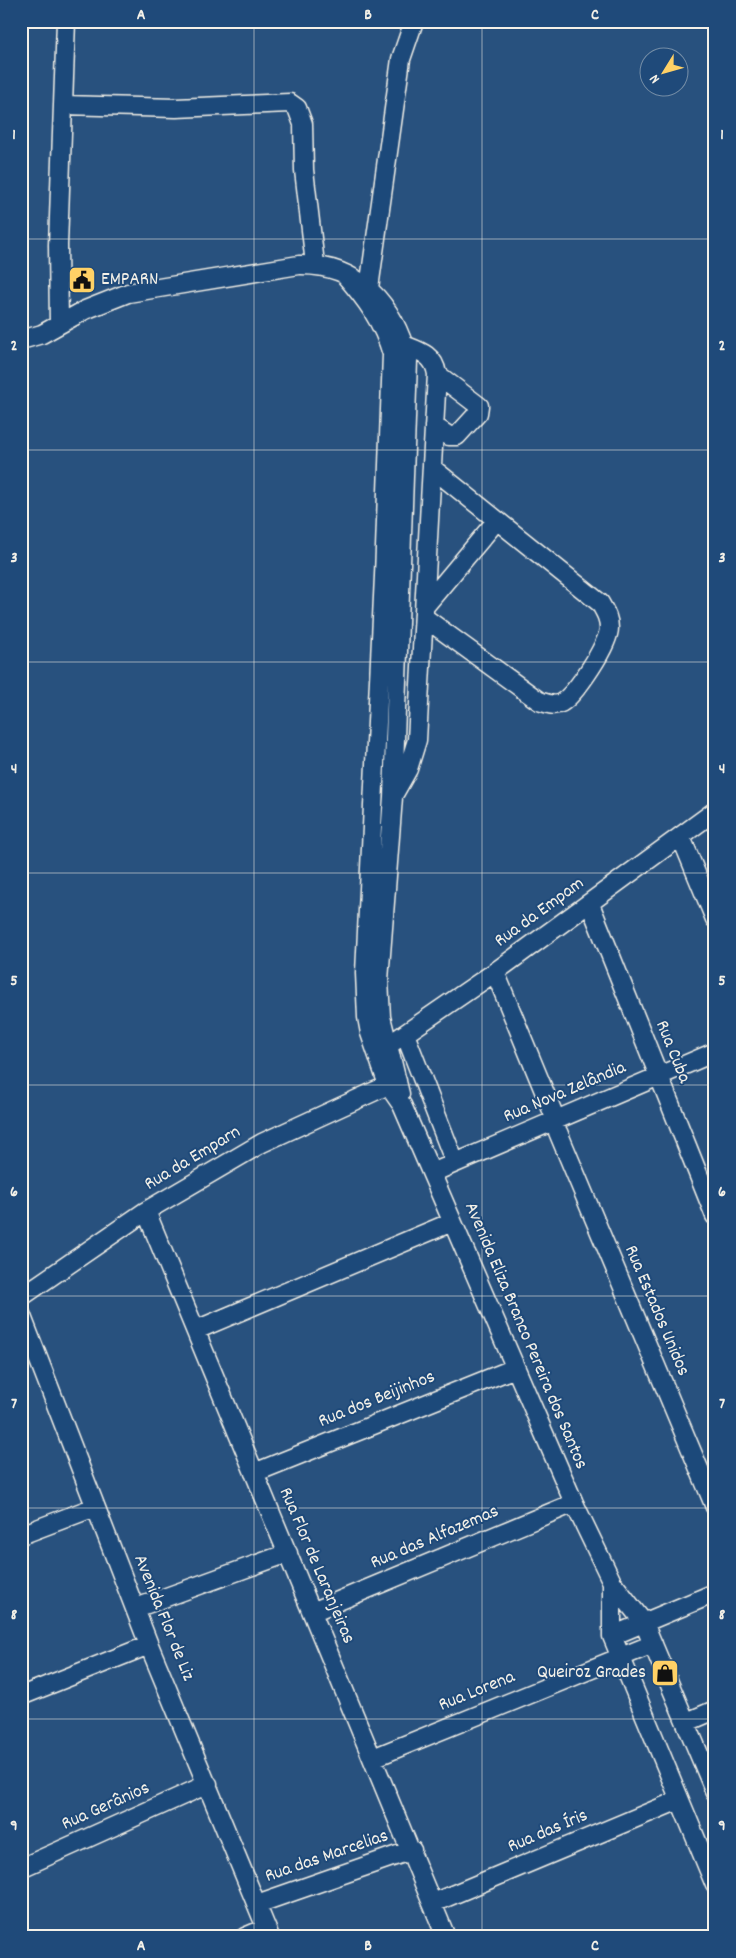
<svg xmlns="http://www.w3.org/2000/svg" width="736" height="1958" font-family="Dekko,sans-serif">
<rect width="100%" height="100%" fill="#28517e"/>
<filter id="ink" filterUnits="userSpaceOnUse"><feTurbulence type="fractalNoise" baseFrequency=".02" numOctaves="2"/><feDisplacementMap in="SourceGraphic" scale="10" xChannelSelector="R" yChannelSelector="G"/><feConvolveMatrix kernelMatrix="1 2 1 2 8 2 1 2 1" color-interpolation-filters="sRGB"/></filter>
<g filter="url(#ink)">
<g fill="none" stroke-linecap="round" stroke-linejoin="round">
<!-- minor casing -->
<g stroke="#f4f1e8" stroke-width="21">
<path id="minor" d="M63,105L176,108L290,103L297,108L303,124L304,170L315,264
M344,274C366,299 383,322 392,354L384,576L365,973L367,1017L370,1033L388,1085L402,1105L574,1503L612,1582L644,1623L715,1792
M369,288L401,59L414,21
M59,324L58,245L66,21
M21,340L42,334L85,310L128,293L299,265C360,264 394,305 408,360L393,797L379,980L381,1017L400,1094
M434,426L449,436H457L478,413L479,406L437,374
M425,606L497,520
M425,618L539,701C546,703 554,707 561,703C576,694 609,644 609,628C609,618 605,612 600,603L432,468
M395,792L408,769L417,740L437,374C434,355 420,351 404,345
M681,837L715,919
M590,904L715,1216
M495,972L556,1120
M405,1034L455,1163
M380,1051L495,972L715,811
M558,1132L715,1507
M432,1173L715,1052
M146,1211L446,1937
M21,1297L146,1211L262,1143L397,1081
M21,1314L149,1645L270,1937
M196,1330L452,1222
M254,1473L515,1368
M21,1535L95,1507
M612,1582V1636L715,1885
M136,1608L288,1553
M312,1612L574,1503
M612,1636L715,1593
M21,1696L149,1645
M687,1722L715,1710
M373,1758L653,1644
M21,1868L208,1784
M433,1903L679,1800
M257,1904L412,1850
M245,1937L266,1928"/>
</g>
<!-- minor -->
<use href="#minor" stroke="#1f4a7a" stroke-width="18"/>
</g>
</g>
<!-- grid -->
<path fill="none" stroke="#f4f1e8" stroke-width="1" stroke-opacity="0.55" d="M254,21V1937M482,21V1937M21,239H715M21,450H715M21,662H715M21,873H715M21,1085H715M21,1296H715M21,1508H715M21,1719H715"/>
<!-- icons -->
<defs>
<g id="civic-square" transform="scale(1.4375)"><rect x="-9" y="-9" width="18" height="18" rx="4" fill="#ffd166" stroke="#1f4a7a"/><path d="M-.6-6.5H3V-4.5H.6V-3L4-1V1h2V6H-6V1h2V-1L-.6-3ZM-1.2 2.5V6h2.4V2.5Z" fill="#111"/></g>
<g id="shop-square" transform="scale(1.4375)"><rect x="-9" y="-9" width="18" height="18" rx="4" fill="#ffd166" stroke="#1f4a7a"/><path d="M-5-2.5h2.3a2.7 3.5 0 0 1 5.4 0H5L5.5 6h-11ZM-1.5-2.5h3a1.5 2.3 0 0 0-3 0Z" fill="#111"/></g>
</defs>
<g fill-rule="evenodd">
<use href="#civic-square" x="82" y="280"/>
<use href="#shop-square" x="665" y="1673"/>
</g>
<g text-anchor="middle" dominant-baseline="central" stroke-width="4" stroke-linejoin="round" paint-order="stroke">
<!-- poi labels -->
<g font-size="19" fill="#f4f1e8" stroke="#1f4a7a" text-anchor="start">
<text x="101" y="280">EMPARN</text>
<text x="646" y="1673" text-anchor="end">Queiroz Grades</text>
</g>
<!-- street labels -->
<g font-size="19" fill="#f4f1e8" stroke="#1f4a7a">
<text transform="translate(540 913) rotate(-36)">Rua da Empam</text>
<text transform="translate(672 1052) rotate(68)">Rua Cuba</text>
<text transform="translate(565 1093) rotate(-23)">Rua Nova Zelândia</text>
<text transform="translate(193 1159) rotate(-31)">Rua da Emparn</text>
<text transform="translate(656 1311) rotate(67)">Rua Estados Unidos</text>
<text transform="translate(525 1336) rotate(67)">Avenida Eliza Branco Pereira dos Santos</text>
<text transform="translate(377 1400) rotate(-22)">Rua dos Beijinhos</text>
<text transform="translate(435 1538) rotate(-23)">Rua das Alfazemas</text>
<text transform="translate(316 1566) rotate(67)">Rua Flor de Laranjeiras</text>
<text transform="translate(163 1618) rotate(68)">Avenida Flor de Liz</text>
<text transform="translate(477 1692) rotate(-22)">Rua Lorena</text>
<text transform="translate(106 1807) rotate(-24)">Rua Gerânios</text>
<text transform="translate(548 1832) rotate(-23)">Rua das Íris</text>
<text transform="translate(327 1857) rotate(-19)">Rua das Marcelias</text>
</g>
</g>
<!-- margin -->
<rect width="736" height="1958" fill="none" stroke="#1f4a7a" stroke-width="55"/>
<!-- north arrow -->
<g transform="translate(664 72) rotate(233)"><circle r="24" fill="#1f4a7a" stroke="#748da6"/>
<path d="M0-4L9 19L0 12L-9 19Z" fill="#ffd166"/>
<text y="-8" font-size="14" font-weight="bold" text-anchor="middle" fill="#f4f1e8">N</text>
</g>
<rect x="28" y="28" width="680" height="1902" fill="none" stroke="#f4f1e8" stroke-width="2"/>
<g font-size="16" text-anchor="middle" font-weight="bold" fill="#f4f1e8">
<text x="141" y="19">A</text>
<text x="368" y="19">B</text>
<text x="595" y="19">C</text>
<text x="14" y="139">1</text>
<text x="722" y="139">1</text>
<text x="14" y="350">2</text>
<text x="722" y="350">2</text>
<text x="14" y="562">3</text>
<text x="722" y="562">3</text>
<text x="14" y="773">4</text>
<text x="722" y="773">4</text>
<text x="14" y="985">5</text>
<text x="722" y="985">5</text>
<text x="14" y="1196">6</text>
<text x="722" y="1196">6</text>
<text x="14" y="1408">7</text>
<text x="722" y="1408">7</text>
<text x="14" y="1619">8</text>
<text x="722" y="1619">8</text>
<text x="14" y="1830">9</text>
<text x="722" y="1830">9</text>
<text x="141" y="1950">A</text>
<text x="368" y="1950">B</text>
<text x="595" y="1950">C</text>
</g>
</svg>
